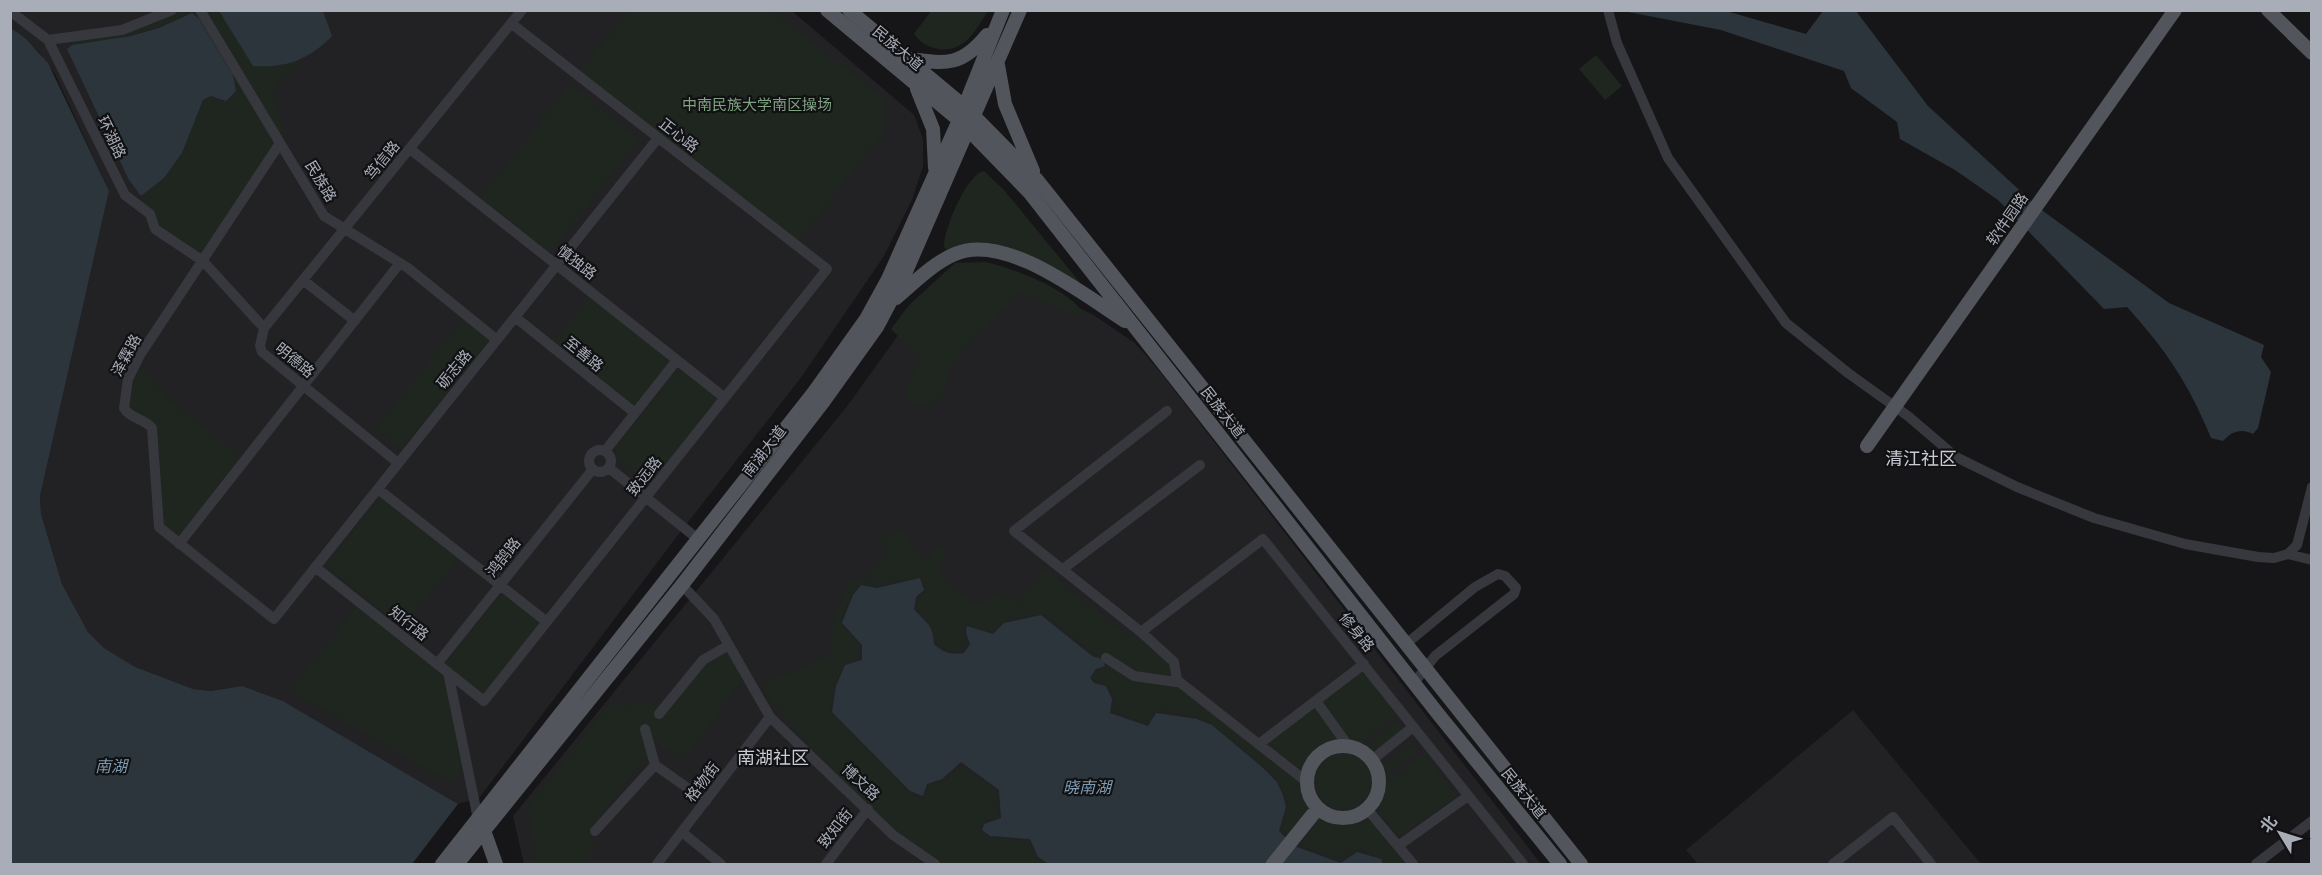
<svg xmlns="http://www.w3.org/2000/svg" width="2322" height="875" font-family="'PT Sans','Noto Sans SC',sans-serif">
<rect width="100%" height="100%" fill="#161618"/>
<!-- built -->
<path fill="#222225" d="M10,11H792L914,115L923,139V166L912,200L884,256L800,379L681,531L479,798L458,804L283,701L242,686L211,691L193,689L134,667L104,648L88,632L62,584L41,514L40,496L109,191L55,74L39,52L11,27Z
M1012,276L1092,314L1135,343L1161,373L1541,864H524L513,816L848,405L904,327Z
M1853,710L1981,864H1698L1686,850Z"/>
<!-- green -->
<path fill="#1e261f" d="M181,11H219L253,66L274,65L302,59L279,82L272,95L284,128L201,254L160,227L141,196L164,178L182,153L203,100L211,96L223,101C263,93 197,27 186,14C152,33 117,39 79,45H72L71,41L135,30Z
M628,11H772L884,98L887,128L798,241L580,71Z
M931,11V10L988,11C982,20 974,35 965,42C948,55 925,50 914,34Z
M1596,55L1622,86L1605,100L1579,69Z
M570,84L639,139L550,253L480,198Z
M984,171L1004,190L1078,280L1079,284C1031,258 1004,234 947,250L944,247C944,229 966,175 984,171Z
M986,262C1016,270 1068,288 1085,315C1061,315 1041,295 1017,294L946,372L948,385L930,407L914,406L906,396L908,381L921,360L891,329L909,305L955,263Z
M590,296L671,361L634,407L554,342Z
M463,319L489,340L401,450L375,429Z
M143,366L168,399L241,456L179,536L164,524L154,423L128,409L135,376Z
M680,367L719,398L651,485L617,458L615,449Z
M381,497L458,559L404,628L326,566Z
M898,528L926,562L942,544L947,550L938,567L943,572L944,579L973,604L988,601L1002,591L1018,603L1045,570L1129,637L1137,632L1170,662L1176,682L1301,781L1303,798L1310,807L1288,835L1281,829L1288,807L1279,781L1264,766L1212,724L1199,717L1156,710L1147,724L1112,711L1115,698L1108,686L1096,681L1092,677L1097,669L1107,666L1102,657L1094,654L1043,614L1003,621L993,632L966,624L964,633L968,643L963,650C951,653 945,650 935,643C934,621 926,623 917,608L918,598L926,591L920,577L874,586L860,584L852,595L840,622L860,645V659L844,663L835,685L830,712L908,792L923,800L928,786L946,780L961,766L997,790L999,817L983,822L979,829L989,837L1029,841L1035,857L1047,864C1026,864 957,869 941,863C913,853 890,827 869,807C831,769 793,732 762,687L773,678L804,668L831,653L833,620L848,582L872,576V568L888,552L880,544L882,531L891,536Z
M502,592L541,622L484,694L445,664Z
M358,605L445,674L462,763L460,773L456,779H444L289,690Z
M728,644L742,681L683,761L658,742L590,829L595,848L583,864H537L528,807L609,705L672,704L703,660Z
M1362,669L1396,715L1361,744L1349,740L1320,701Z
M1315,705L1339,740C1321,743 1306,754 1302,773L1264,744Z
M1396,722L1403,731L1371,755L1363,749Z
M1411,744L1417,752L1382,778L1381,769Z
M1315 781a28 28 0 1 1 56 0a28 28 0 1 1-56 0Z
M1424,754L1457,796L1399,837L1376,809L1383,797L1387,781Z
M1367,817L1406,864H1386L1384,859L1360,849L1339,858L1300,846L1320,818C1336,827 1351,827 1367,817Z"/>
<!-- water -->
<path fill="#2c353c" d="M219,11H323L332,36C309,60 286,68 253,66Z
M1623,11H1726L1806,34L1823,11H1856L1928,106L2039,208L2169,303L2264,345L2261,357L2271,372L2258,428L2253,434C2241,428 2232,431 2223,441L2211,438C2189,384 2166,350 2127,307L2104,309L1998,200L1955,170L1900,139L1897,122L1851,88L1844,71L1721,30Z
M192,13L199,19L233,75L236,91L226,101L211,96L203,100L182,153L164,178L141,196L129,180L67,49L72,45L131,36L159,28Z
M10,27L26,39L48,63L109,191L40,496L41,514L62,584L88,632L104,648L135,667L193,689L211,691L242,686L283,701L458,804L412,864H11Z
M920,578L924,590L916,597L914,609C925,623 933,622 934,644C944,653 951,655 964,653L970,644L966,633L967,626L993,634L1004,623L1041,615L1092,656L1102,659L1105,666L1096,669L1090,678L1094,683L1106,686L1112,699L1110,713L1148,726L1156,713L1197,719L1212,725L1262,767L1277,782L1283,795L1286,807L1279,831L1294,846L1341,863L1357,852L1381,859L1383,864H1049L1038,857L1030,839L990,836L982,830L984,824L1001,818L999,790L961,762L942,779L927,784L923,796L910,791L832,712L836,686L845,665L862,660V645L842,623L853,595L861,585L877,588Z"/>
<g fill="none" stroke-linecap="round" stroke-linejoin="round">
<!-- minor -->
<path stroke="#37383d" stroke-width="10" d="M200,10L324,216L408,268L497,340
M1608,10L1617,43L1668,158L1786,323L1848,373L1908,416L1956,457L2017,487L2094,518L2185,544L2258,557L2274,558L2288,554L2297,545L2312,487
M10,11L48,40L125,195L150,214L155,229L203,261L264,328
M48,40L122,30L172,10
M280,143L140,355L128,379L124,408C130,419 144,418 152,428L159,527L274,619L658,138
M410,149L725,398
M303,280L355,321
M515,317L635,413
M1167,411L1014,531L1141,632L1174,662L1177,680L1307,782
M589 461a11 11 0 1 1 22 0a11 11 0 1 1-22 0Z
M605,451L677,360
M398,463L262,352L260,346L264,328L522,10
M609,468L698,539
M378,489L547,622
M179,544L400,263
M2288,554L2312,560
M315,567L484,701L827,269L512,24
M1063,569L1200,465
M682,585L714,619L770,717L893,835L935,864
M1141,632L1263,539L1523,864
M1406,644L1475,587L1498,574L1505,576L1516,588L1514,594L1435,656L1414,683
M1106,658L1134,676L1176,682
M437,664L593,469
M448,672L478,819
M1316,701L1349,747
M659,714L703,660L729,645
M645,729L655,765L706,801
M1259,744L1364,664
M1372,760L1413,727
M1367,809L1398,846L1468,796
M595,831L655,765
M682,832L721,864
M1398,846L1413,864
M657,864L770,717
M826,864L868,809
M1833,864L1893,817L1931,864
M2256,864L2312,821"/>
<!-- major -->
<path stroke="#53555c" stroke-width="14" d="M827,10L959,120L1029,192L1439,715L1560,864
M849,10L965,107L1038,181L1581,864
M2268,10L2312,53
M910,59C947,64 962,66 987,35
M998,65L1005,104L1033,171
M917,89L933,129L935,168
M896,298C914,283 933,263 955,254C1005,232 1084,295 1125,321
M1867,446L2175,10
M1307 782a36 36 0 1 1 72 0a36 36 0 1 1-72 0Z
M479,827L486,836L496,864
M442,864L814,392L866,319L888,279L959,120L1003,10
M457,864L682,585L824,401L877,327L904,276L1020,10
M1273,864L1318,808"/>
</g>
<g text-anchor="middle" dominant-baseline="central" stroke-width="4.5" stroke-linejoin="round" paint-order="stroke">
<!-- street labels -->
<g font-size="15" fill="#a8adb8" stroke="#111113">
<text transform="translate(898 48) rotate(40)">民族大道</text>
<text transform="translate(679 135) rotate(38)">正心路</text>
<text transform="translate(112 137) rotate(64)">环湖路</text>
<text transform="translate(382 160) rotate(-51)">笃信路</text>
<text transform="translate(321 181) rotate(59)">民族路</text>
<text transform="translate(2007 219) rotate(-55)">软件园路</text>
<text transform="translate(577 262) rotate(38)">慎独路</text>
<text transform="translate(584 354) rotate(39)">至善路</text>
<text transform="translate(126 355) rotate(-62)">泽霖路</text>
<text transform="translate(295 360) rotate(39)">明德路</text>
<text transform="translate(454 369) rotate(-51)">砺志路</text>
<text transform="translate(1223 412) rotate(52)">民族大道</text>
<text transform="translate(764 451) rotate(-52)">南湖大道</text>
<text transform="translate(644 476) rotate(-52)">致远路</text>
<text transform="translate(503 557) rotate(-52)">鸿鹄路</text>
<text transform="translate(409 623) rotate(38)">知行路</text>
<text transform="translate(1357 632) rotate(51)">修身路</text>
<text transform="translate(702 782) rotate(-53)">格物街</text>
<text transform="translate(861 782) rotate(43)">博文路</text>
<text transform="translate(1524 793) rotate(51)">民族大道</text>
<text transform="translate(835 828) rotate(-52)">致知街</text>
</g>
<!-- park labels -->
<g font-size="15" fill="#7fa381" stroke="#111113">
<text x="757" y="104">中南民族大学南区操场</text>
</g>
<!-- water labels -->
<g font-size="16" font-style="italic" fill="#7f9bb3" stroke="#111113">
<text x="111" y="766">南湖</text>
<text x="1087" y="787">晓南湖</text>
</g>
<!-- quarter labels -->
<g font-size="18" fill="#c9ccd4" stroke="#111113">
<text x="1921" y="458">清江社区</text>
<text x="773" y="757">南湖社区</text>
</g>
</g>
<!-- border -->
<rect width="2322" height="875" fill="none" stroke="#a8adb8" stroke-width="24"/>
<!-- north arrow -->
<g transform="translate(2280 833) rotate(308)" stroke="#111113" stroke-width="4.5" paint-order="stroke">
<path d="M0-4.5L10 22L0 15L-10 22Z" fill="#a8adb8"/>
<text y="-9" font-size="16" font-weight="bold" text-anchor="middle" fill="#a8adb8">北</text>
</g>
</svg>
